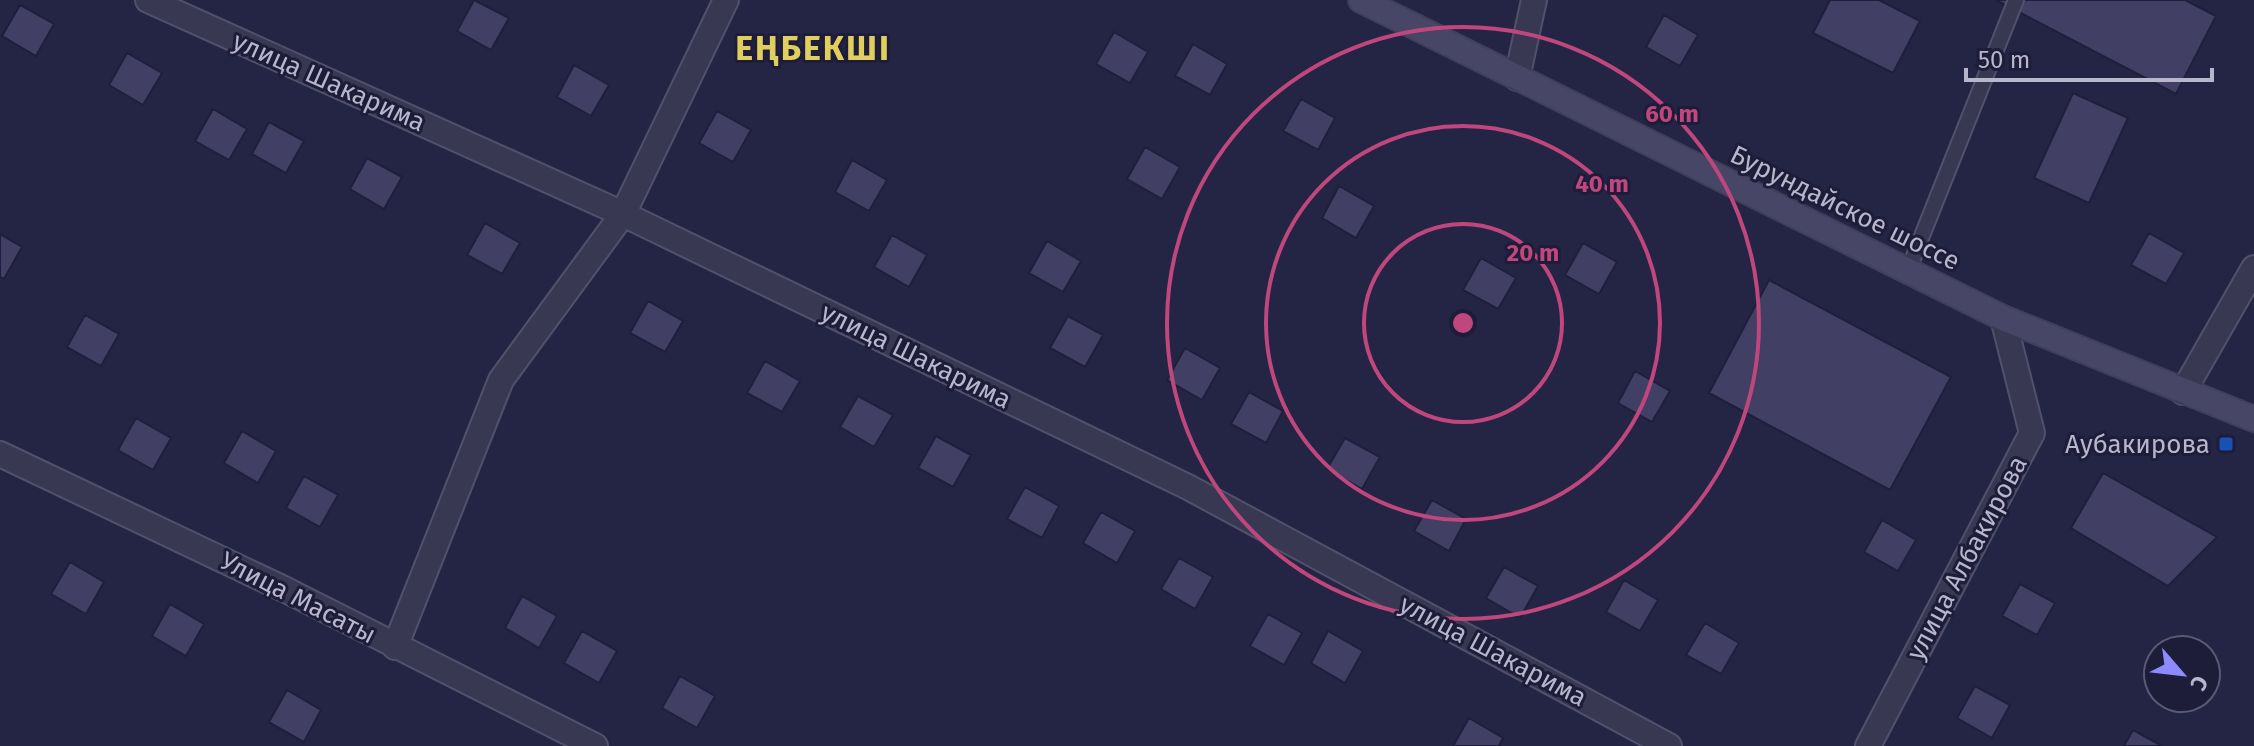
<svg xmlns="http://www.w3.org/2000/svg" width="2254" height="746" font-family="'Fira Sans',sans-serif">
<rect width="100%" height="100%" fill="#242444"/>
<!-- building -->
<path fill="#414064" stroke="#201f3b" stroke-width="2" d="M474,0L509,18L491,50L457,31Z
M1830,0H1879L1920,21L1893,73L1813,33Z
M1996,0H2185L2216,16L2176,94Z
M20,5L54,24L36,56L2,36Z
M1664,15L1698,35L1680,66L1646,47Z
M1114,32L1148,52L1130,83L1096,64Z
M1193,44L1227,64L1210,95L1175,76Z
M127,53L162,73L143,105L109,85Z
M574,65L609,85L591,116L557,97Z
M2073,93L2128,118L2089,203L2034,178Z
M1301,99L1335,118L1318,150L1283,131Z
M213,109L247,129L229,160L195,141Z
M717,111L751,130L733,162L699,143Z
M269,122L304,141L286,173L252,154Z
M1145,147L1180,167L1162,199L1127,179Z
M367,158L402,177L384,209L350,189Z
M852,160L887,180L869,211L835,192Z
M1339,186L1374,206L1356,238L1322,218Z
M485,223L520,243L502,274L467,255Z
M2149,233L2184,253L2166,284L2131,265Z
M0,234L22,247L4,279L0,277Z
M892,235L927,255L909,287L874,267Z
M1047,241L1081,261L1063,292L1029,273Z
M1583,243L1617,262L1599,294L1565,275Z
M1481,258L1516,278L1498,309L1463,290Z
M1769,280L1951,377L1890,490L1709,393Z
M648,301L683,321L665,352L630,333Z
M85,315L119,334L101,366L67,347Z
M1068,316L1103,335L1085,367L1050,348Z
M1185,348L1220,368L1202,400L1167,380Z
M765,361L800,381L782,412L747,393Z
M1635,371L1670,391L1652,422L1618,403Z
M1249,392L1283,411L1266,443L1231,424Z
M858,396L893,415L874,447L840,427Z
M136,418L171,438L153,470L118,450Z
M242,431L276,451L258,483L224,463Z
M936,436L971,455L953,487L918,468Z
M1345,438L1380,457L1362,489L1327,469Z
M2103,473L2217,537L2168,586L2071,528Z
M304,476L338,495L320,527L286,508Z
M1025,487L1059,506L1042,538L1007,519Z
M1432,500L1466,519L1449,551L1414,531Z
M1101,512L1135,531L1117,563L1083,543Z
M1882,520L1916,540L1898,571L1864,552Z
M1179,558L1213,577L1195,609L1161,589Z
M70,562L104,582L86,614L51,594Z
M1504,567L1538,586L1520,618L1486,598Z
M1624,580L1658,600L1640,631L1606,612Z
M2020,584L2055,603L2037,635L2002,616Z
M522,596L557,616L539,648L505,628Z
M170,604L204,624L186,656L152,636Z
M1268,614L1302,633L1284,665L1250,646Z
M1705,623L1739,643L1721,674L1686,655Z
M582,631L617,651L599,683L564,663Z
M1328,631L1363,651L1345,683L1311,663Z
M680,676L715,696L697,728L662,708Z
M1975,686L2010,705L1992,738L1957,718Z
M287,690L321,710L304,742L269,722Z
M1469,718L1503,738L1499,746H1453Z
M2133,730L2162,746H2124Z"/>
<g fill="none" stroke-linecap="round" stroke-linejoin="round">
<!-- lane casing -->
<g stroke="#52516b" stroke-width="18">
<path id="lane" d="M1908,271L2016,0"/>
</g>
<!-- street casing -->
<g stroke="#52516b" stroke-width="28">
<path id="street" d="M148,0L623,214L1188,487L1669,746
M1517,78L1534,0
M2183,392L2254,268
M0,454L282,588L595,746
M395,647L501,380L623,214L726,0
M1868,746L2032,433L2003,318"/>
</g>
<!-- secondary casing -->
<g stroke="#403f5a" stroke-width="28">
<path id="secondary" d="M1361,0L2003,318L2254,419"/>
</g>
<!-- lane -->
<use href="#lane" stroke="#393853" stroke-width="14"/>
<!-- street -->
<use href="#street" stroke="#393853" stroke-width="24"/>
<!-- secondary -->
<use href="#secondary" stroke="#484667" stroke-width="24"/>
</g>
<!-- distance rings -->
<g fill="none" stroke="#bf477d" stroke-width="4">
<circle cx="1463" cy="323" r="99"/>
<circle cx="1463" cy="323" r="197"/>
<circle cx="1463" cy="323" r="296"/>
</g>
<!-- markers -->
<rect fill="#1a4fb4" stroke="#1e1d39" stroke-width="3" x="2218" y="436" width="16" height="16" rx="4"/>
<g text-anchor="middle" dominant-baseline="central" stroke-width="6" stroke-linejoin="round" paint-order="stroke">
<!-- street labels -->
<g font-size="26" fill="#b7b6cd" stroke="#1e1d39">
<text transform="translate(329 82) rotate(24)">улица Шакарима</text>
<text transform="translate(1845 208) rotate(26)">Бурундайское шоссе</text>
<text transform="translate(916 356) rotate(26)">улица Шакарима</text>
<text transform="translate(1967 558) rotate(-62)">улица Албакирова</text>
<text transform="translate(298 598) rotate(27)">Улица Масаты</text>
<text transform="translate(1493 651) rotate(28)">улица Шакарима</text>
</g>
<!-- poi labels -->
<g font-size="26" fill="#b7b6cd" stroke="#1e1d39" text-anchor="end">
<text x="2210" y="444">Аубакирова</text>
</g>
<!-- district labels -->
<g font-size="34" font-weight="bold" letter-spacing="2" fill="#e0cf5e" stroke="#1e1d39">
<text x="813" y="48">ЕҢБЕКШІ</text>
</g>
</g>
<circle cx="1463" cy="323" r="12" fill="#bf477d" stroke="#1e1d39" stroke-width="4"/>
<g font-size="24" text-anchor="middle" font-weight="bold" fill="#bf477d" stroke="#1e1d39" stroke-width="6" stroke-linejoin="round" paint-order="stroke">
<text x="1672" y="122">60 m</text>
<text x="1602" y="192">40 m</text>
<text x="1533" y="261">20 m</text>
</g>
<!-- north arrow -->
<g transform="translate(2182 674) rotate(118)"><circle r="38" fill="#1e1d39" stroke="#5b5a74" stroke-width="2"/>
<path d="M0-6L14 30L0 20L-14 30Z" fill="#8f89ff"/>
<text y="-12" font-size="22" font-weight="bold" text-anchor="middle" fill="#b7b6cd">С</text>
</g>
<!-- scale -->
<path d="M1966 68v12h246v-12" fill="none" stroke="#b7b6cd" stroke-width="4"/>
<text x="1978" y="68" font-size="24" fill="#b7b6cd" stroke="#1e1d39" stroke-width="6" paint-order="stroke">50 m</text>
</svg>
